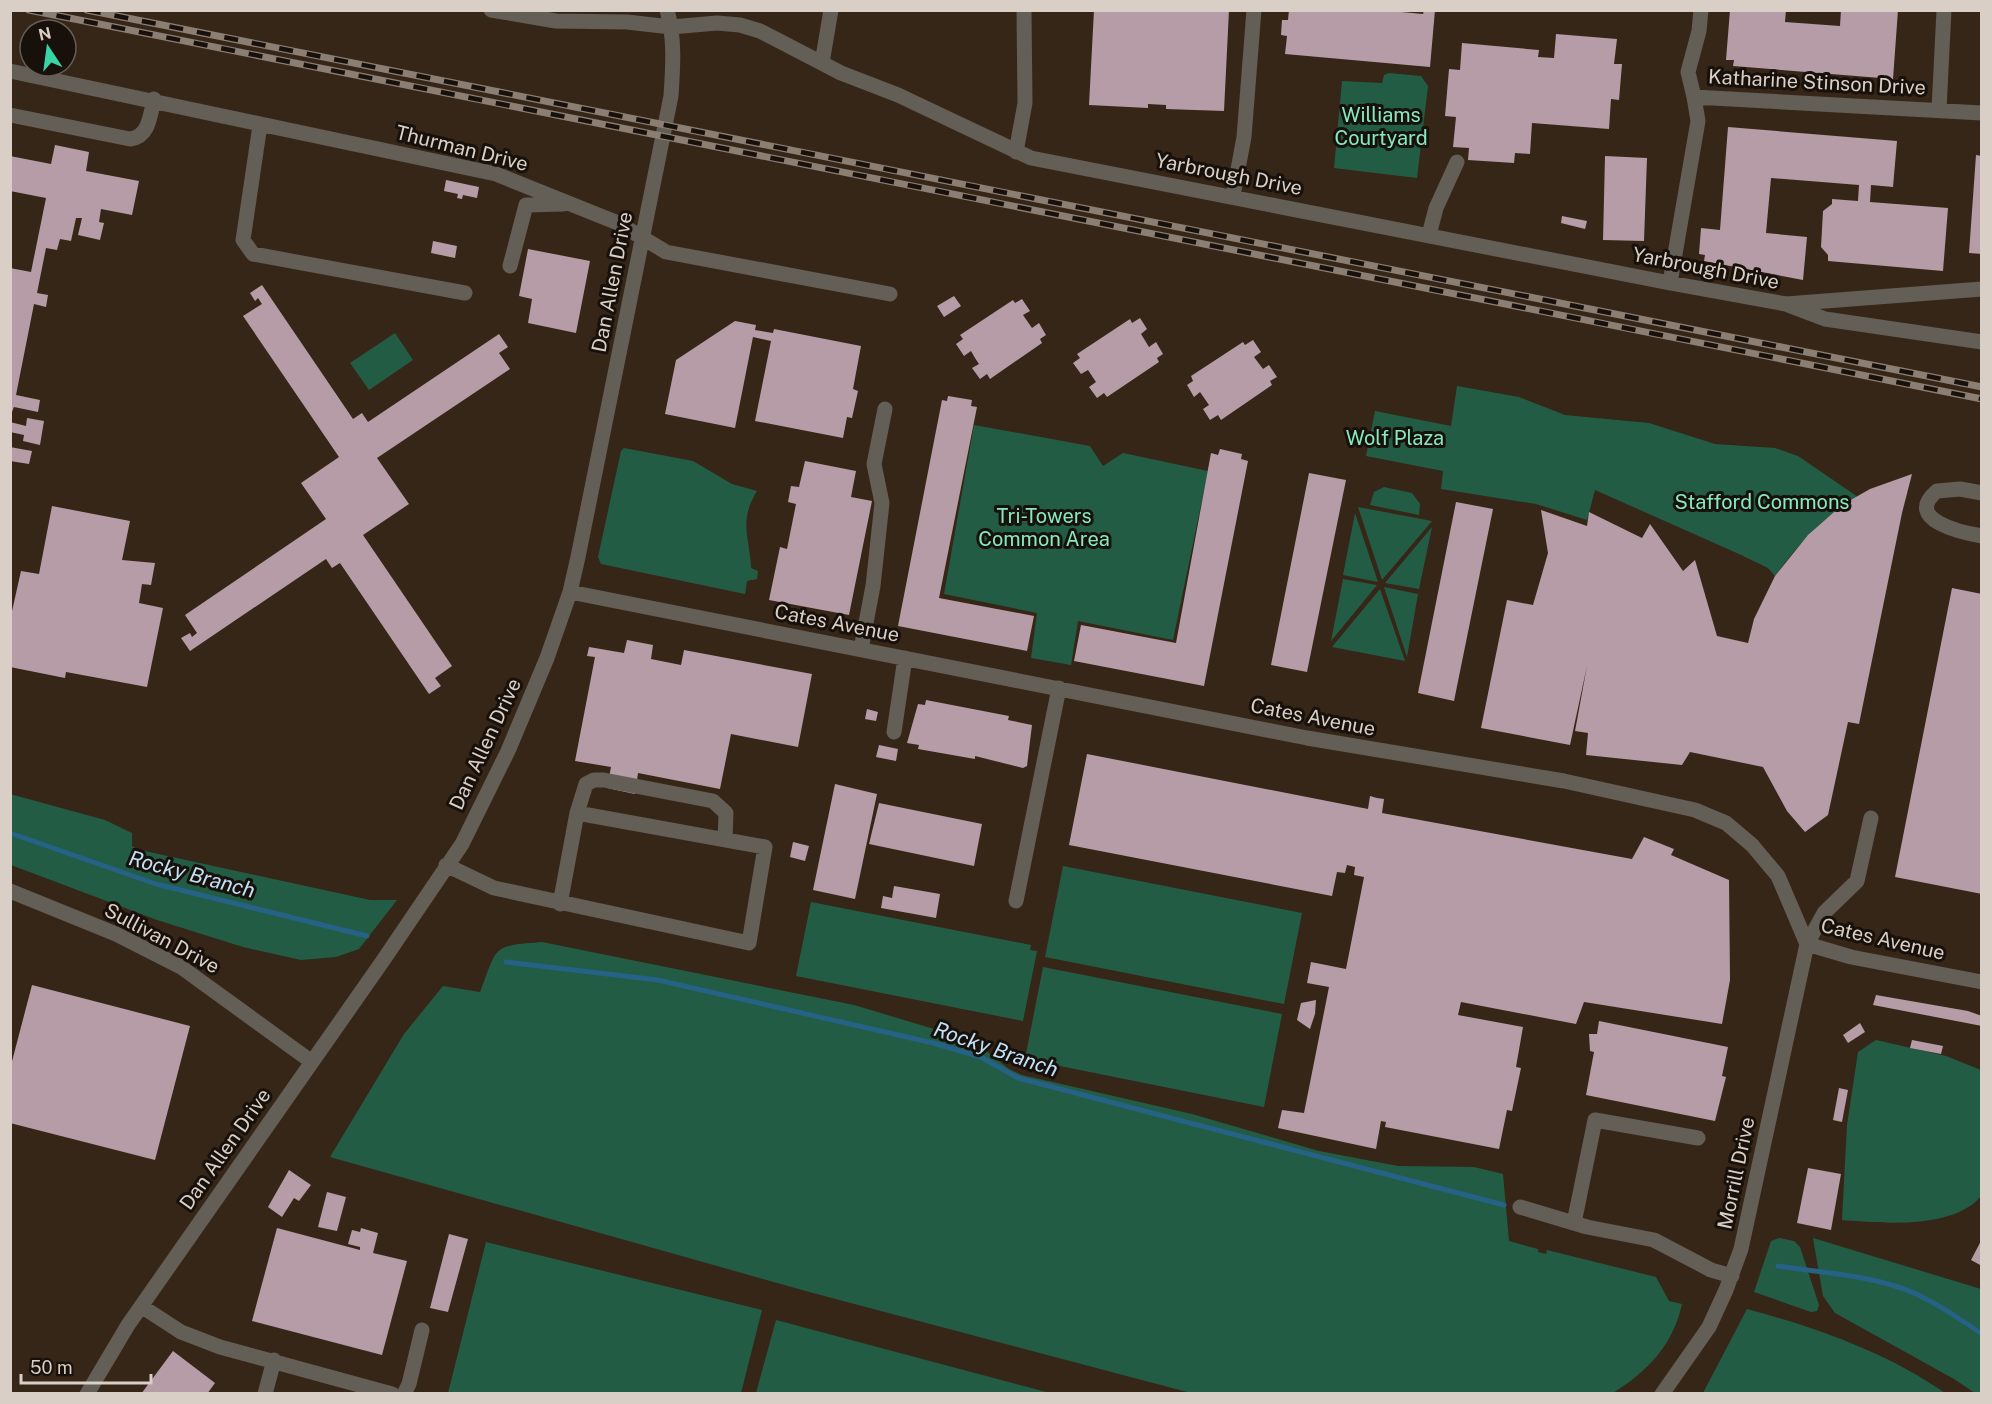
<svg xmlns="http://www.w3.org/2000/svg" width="1992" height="1404" font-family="'Public Sans',sans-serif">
<rect width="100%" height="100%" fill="#362618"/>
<!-- green -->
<path fill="#235c45" d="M1389,73L1421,76L1428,86L1417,178L1334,168L1342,81L1382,83L1384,75Z
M395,333L413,360L369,390L350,363Z
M1457,386L1519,397L1565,415L1649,423L1715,444L1775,448L1798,456L1858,497C1824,516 1798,544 1775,576L1768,568L1739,554L1595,490L1587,520L1536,504L1441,489L1443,471L1366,456L1375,411L1451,426Z
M974,425L1090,446L1103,466L1123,453L1208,471L1173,640L1078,621L1071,665L1031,658L1037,613L944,594Z
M624,448L693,461L732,484L757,491C738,522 750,537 751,568L758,571L757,579L747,581L745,594L601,564L598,557L621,451Z
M1384,487L1412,493L1420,504L1419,515L1370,505L1374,492Z
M1358,507L1432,521L1382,580Z
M1355,513L1378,582L1343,575Z
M1432,527L1419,589L1385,583Z
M1343,579L1377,585L1331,641Z
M1384,587L1418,594L1407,657Z
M1380,589L1405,661L1332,647Z
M10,794L105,820L132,833V846L140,850L370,900H397L359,949L336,957L301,960L243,947L157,920L11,865Z
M1063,866L1302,913L1284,1004L1045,957Z
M811,902L1031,945L1030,950L1037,951L1023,1021L796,976Z
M542,942L854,1005L974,1041L1009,1069L1022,1075L1192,1114L1319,1151L1398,1166L1474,1167L1503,1174L1509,1241L1538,1249V1252L1546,1254L1547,1250L1656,1277L1669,1301L1682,1304C1673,1345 1648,1371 1613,1393H1191L813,1293L330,1157L404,1034L443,986L480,992C498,946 490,946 542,942Z
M1043,967L1282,1014L1264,1107L1025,1059Z
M1876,1040L1946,1056L1981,1070L1982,1195C1954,1230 1882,1223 1842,1220L1847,1125L1858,1052Z
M1779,1238L1794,1241L1800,1247L1819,1305L1817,1311L1811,1312L1754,1292L1771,1241Z
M1813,1238L1981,1289V1393H1975L1954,1379L1835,1313L1823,1296Z
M486,1242L762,1310L741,1393H448Z
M1747,1309C1817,1328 1886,1352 1945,1393H1703Z
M776,1320L1050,1393H756Z"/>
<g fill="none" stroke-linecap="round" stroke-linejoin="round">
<!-- stream -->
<path stroke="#256285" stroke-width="5" d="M10,833L156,884L367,936
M506,962L658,980L933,1043L981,1057L1018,1078L1504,1205
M1778,1266C1822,1273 1873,1275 1914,1293C1938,1304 1960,1319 1982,1334"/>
</g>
<!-- building -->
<path fill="#b59ca7" d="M1094,10H1229L1224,111L1166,109V105L1148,104V108L1089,105Z
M1289,10H1380L1423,14L1424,10H1435L1430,67L1285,54L1287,36L1281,35L1282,20H1288Z
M1730,10H1786L1785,22L1840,26L1841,10H1898L1893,79L1733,66L1734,60H1726Z
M1556,34L1617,39L1614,64H1622L1619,100L1611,99L1609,129L1532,123L1530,154L1515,153L1514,163L1468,160L1469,148L1453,147L1456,117L1445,116L1449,69L1460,70L1462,43L1539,50L1538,57L1554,58Z
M1728,127L1897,141L1893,187L1871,185L1870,202L1948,208L1943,271L1828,261V255L1821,247L1823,211L1832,204V199L1858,201L1859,185L1771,178L1766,233L1807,237L1803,280L1704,261L1705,255L1699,254L1701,228L1720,230Z
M55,145L89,152L86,171L139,181L132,215L101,209L99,222L104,223L100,240L78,235L82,218H76L71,241L60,239L57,250L46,248L37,293L48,295L46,307L34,304L16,395L40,400L38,412L14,407L10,417V268L31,272L46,198L10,191V156L51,164Z
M1976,155L1982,156V254L1969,253Z
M1605,156L1647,158L1644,241L1603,240Z
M446,180L479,187L477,198L463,195L462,199L457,198L458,194L444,191Z
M1562,216L1587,221L1585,229L1561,223Z
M433,241L457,246L455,258L431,253Z
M528,249L590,261L576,333L528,323L532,299L519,296Z
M262,285L353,419L362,413L368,422L499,334L508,347L499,353L510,369L377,458L409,504L363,535L452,666L435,678L441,686L429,694L340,563L332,568L326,559L190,651L181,638L190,633L192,637L197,633L185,615L326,519L301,483L339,457L243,316L262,304L258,298L255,301L250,293Z
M954,296L961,306L944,317L937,306Z
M1022,299L1030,311L1023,315L1032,328L1039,323L1046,335L1040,339L1042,343L990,379L987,374L980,379L972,368L979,364L975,358L971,351L964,356L956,344L963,339L960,335L1013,300L1015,303Z
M1140,318L1147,329L1141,334L1149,347L1156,342L1163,354L1157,358L1159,362L1107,397L1104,393L1097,398L1089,387L1096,382L1088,370L1081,374L1073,363L1080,358L1077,354L1130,319L1132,323Z
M735,321L756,325L755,330L773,333L774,329L861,346L853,389L858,391L852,418L847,417L843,438L755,421L771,341L753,337L735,428L665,414L676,360Z
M1253,340L1261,352L1254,357L1263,369L1269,365L1277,377L1270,381L1272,385L1221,420L1218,415L1210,420L1203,409L1209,405L1200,392L1194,397L1187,385L1193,381L1191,376L1243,342L1245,345Z
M948,396L972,400L971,406L977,407L939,598L1034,616L1027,651L898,626L942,400L947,401Z
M27,418L44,421L40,445L23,441L24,435L10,432V422L26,426Z
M10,447L32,451L29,464L10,461Z
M1220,449L1242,454L1241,459L1248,461L1204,686L1074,661L1081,625L1176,643L1211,453L1218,455Z
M805,461L856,471L851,497L872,501L849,615L769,600L780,547L787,549L796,504L788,502L791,486L799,487Z
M1309,473L1346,480L1307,672L1271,665Z
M1912,474L1902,513L1859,724L1848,722L1828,815L1805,832L1787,811L1763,767L1690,752L1682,765L1586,755L1588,733L1575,731L1587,666L1570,745L1481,728L1507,600L1533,605L1548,553L1541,510L1587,526L1589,512L1642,538L1650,524L1683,571L1695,560L1717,636L1748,643L1754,619L1775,576L1808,535L1842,505L1870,489Z
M1456,502L1493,509L1454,701L1418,693Z
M52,506L130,521L122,560L155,563L151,585L142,584L139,603L163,608L147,687L66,672L65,678L10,667V620L21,571L39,574Z
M1952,588L1982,594V894L1895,877Z
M627,640L653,645L651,659L681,665L684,650L812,674L798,747L731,734L720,789L638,773L635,794L607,788L611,767L575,761L595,657L587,656L589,647L624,653Z
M926,700L1009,716L1008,720L1032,725L1027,766L1023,768L975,756V759L918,749L919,745L907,743L918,704L925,705Z
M867,709L878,712L876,721L865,719Z
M879,745L898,749L896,761L876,757Z
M1087,754L1368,809L1370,796L1377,798L1384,799L1382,813L1632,859L1644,837L1674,849L1671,855L1729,880L1730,980L1722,1024L1584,1002L1576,1024L1461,1002L1458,1015L1523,1027L1516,1067L1521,1068L1512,1111L1507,1110L1499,1149L1385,1127L1386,1122L1381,1121L1376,1149L1278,1128L1282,1110L1304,1113L1329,987L1307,983L1311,962L1346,969L1364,877L1354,875L1355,867L1347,865L1345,873L1337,872L1332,896L1069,845Z
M835,784L877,794L855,899L813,890Z
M879,803L982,824L974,866L869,844Z
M793,842L809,846L805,861L790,857Z
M894,886L940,894L936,918L881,908L883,896L892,898Z
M32,985L190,1026L155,1160L10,1123V1069Z
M1876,995L1968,1011L1982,1016V1026L1873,1005Z
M1316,1000L1315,1014L1310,1029L1297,1020L1301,1003Z
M1599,1021L1728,1047L1722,1076L1726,1077L1715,1121L1586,1095L1594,1052L1590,1051L1589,1034H1597Z
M1860,1023L1865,1032L1848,1043L1843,1035Z
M1912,1040L1943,1046L1941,1054L1910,1048Z
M1839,1088L1848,1090L1842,1122L1833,1120Z
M1808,1168L1841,1174L1831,1230L1797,1223Z
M289,1170L311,1185L299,1201L294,1198L282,1217L268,1207Z
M327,1192L346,1197L337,1231L318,1227Z
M277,1228L360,1250V1247L348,1244L352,1230L360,1232L361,1228L378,1233L373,1253L407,1261L382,1355L252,1321Z
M449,1234L468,1239L448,1312L430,1308Z
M1982,1239V1266L1971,1260Z
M173,1351L215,1383L207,1394H141Z"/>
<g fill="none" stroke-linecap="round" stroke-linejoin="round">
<!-- minor -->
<path stroke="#635e56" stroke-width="15" d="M491,10L556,21L627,22L671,27L717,23L740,25L760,31L841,73L898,95L1031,158L1670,283L1786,304L1982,289
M822,63L831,10
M10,71L496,174L618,223L666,252L890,294
M1694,97L1688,72L1699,31L1701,10
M1939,109L1944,10
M10,115L130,139C149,137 150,116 154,99
M260,125L243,240L253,254L465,293
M1016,152L1025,103L1024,10
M1233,196L1244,137L1254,10
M1429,235L1436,208L1457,162
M510,266L526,205L563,204
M1670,283L1698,121L1694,97L1982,113
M1788,305L1825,319L1982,342
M1982,493L1960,489L1937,491C1902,520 1964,533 1982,536
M570,592L1307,738L1564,781L1695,810L1726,823L1752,845L1778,876L1807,944
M861,649L873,586L882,503L874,464L885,409
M894,732L905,658
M577,813L586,784L594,780H604L713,801L726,813L725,840
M446,865L494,888L749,943L765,847L577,813L560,904
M10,891L116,934L181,967L312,1062
M1016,901L1059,688
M1807,944L1851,957L1982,982
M1520,1207L1587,1227L1654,1240L1711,1270L1732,1276
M1574,1223L1595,1120L1698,1138
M141,1306L181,1332L220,1347L392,1394
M87,1394L128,1325L382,962L462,844L508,751L547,658L570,592L578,557L671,96C673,67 675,38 667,10
M265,1394L274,1360
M404,1394L409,1384L422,1330
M1662,1394L1709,1327L1726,1290L1741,1249L1807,944L1824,913L1857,881L1871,818"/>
<!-- rail casing -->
<g stroke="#8b7e73" stroke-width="7">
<path id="rail" d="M29,10L1982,399
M87,10L1982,387"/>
</g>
<!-- rail -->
<use href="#rail" stroke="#18110b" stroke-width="4.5" stroke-dasharray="14" stroke-linecap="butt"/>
</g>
<g text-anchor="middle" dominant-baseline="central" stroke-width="6" stroke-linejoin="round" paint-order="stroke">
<!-- street labels -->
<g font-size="20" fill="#d9cfc6" stroke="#18110b">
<text transform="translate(1817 82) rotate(3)">Katharine Stinson Drive</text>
<text transform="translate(462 148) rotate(14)">Thurman Drive</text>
<text transform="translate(1229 174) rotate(11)">Yarbrough Drive</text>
<text transform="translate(1706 268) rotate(11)">Yarbrough Drive</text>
<text transform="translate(612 282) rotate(-79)">Dan Allen Drive</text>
<text transform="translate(837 623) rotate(11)">Cates Avenue</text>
<text transform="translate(1313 717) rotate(11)">Cates Avenue</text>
<text transform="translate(485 744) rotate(-65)">Dan Allen Drive</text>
<text transform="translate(162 938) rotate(28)">Sullivan Drive</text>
<text transform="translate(1883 939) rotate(13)">Cates Avenue</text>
<text transform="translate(225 1149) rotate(-55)">Dan Allen Drive</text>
<text transform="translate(1736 1173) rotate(-78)">Morrill Drive</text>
</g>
<!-- park labels -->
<g font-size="20" fill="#85eabe" stroke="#18110b">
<text x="1381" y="115">Williams<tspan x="1381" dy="23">Courtyard</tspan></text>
<text x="1395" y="438">Wolf Plaza</text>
<text x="1762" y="502">Stafford Commons</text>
<text x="1044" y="516">Tri-Towers<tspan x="1044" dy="23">Common Area</tspan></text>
</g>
<!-- water labels -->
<g font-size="21" font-style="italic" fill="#c1e1f8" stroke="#18110b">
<text transform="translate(192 874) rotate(15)">Rocky Branch</text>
<text transform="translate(996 1049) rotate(19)">Rocky Branch</text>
</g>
</g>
<!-- border -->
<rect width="1992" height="1404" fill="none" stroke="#d9cfc6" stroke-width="24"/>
<!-- north arrow -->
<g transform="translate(48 48) rotate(347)"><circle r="28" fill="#18110b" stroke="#655d56" stroke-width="1.5"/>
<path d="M0-4.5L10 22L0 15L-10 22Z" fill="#38d4a6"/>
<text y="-9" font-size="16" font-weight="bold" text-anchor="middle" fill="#d9cfc6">N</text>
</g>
<!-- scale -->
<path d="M21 1374v9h130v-9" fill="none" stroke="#d9cfc6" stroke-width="3"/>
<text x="30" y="1374" font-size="18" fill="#d9cfc6" stroke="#18110b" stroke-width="4.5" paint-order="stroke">50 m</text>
</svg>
